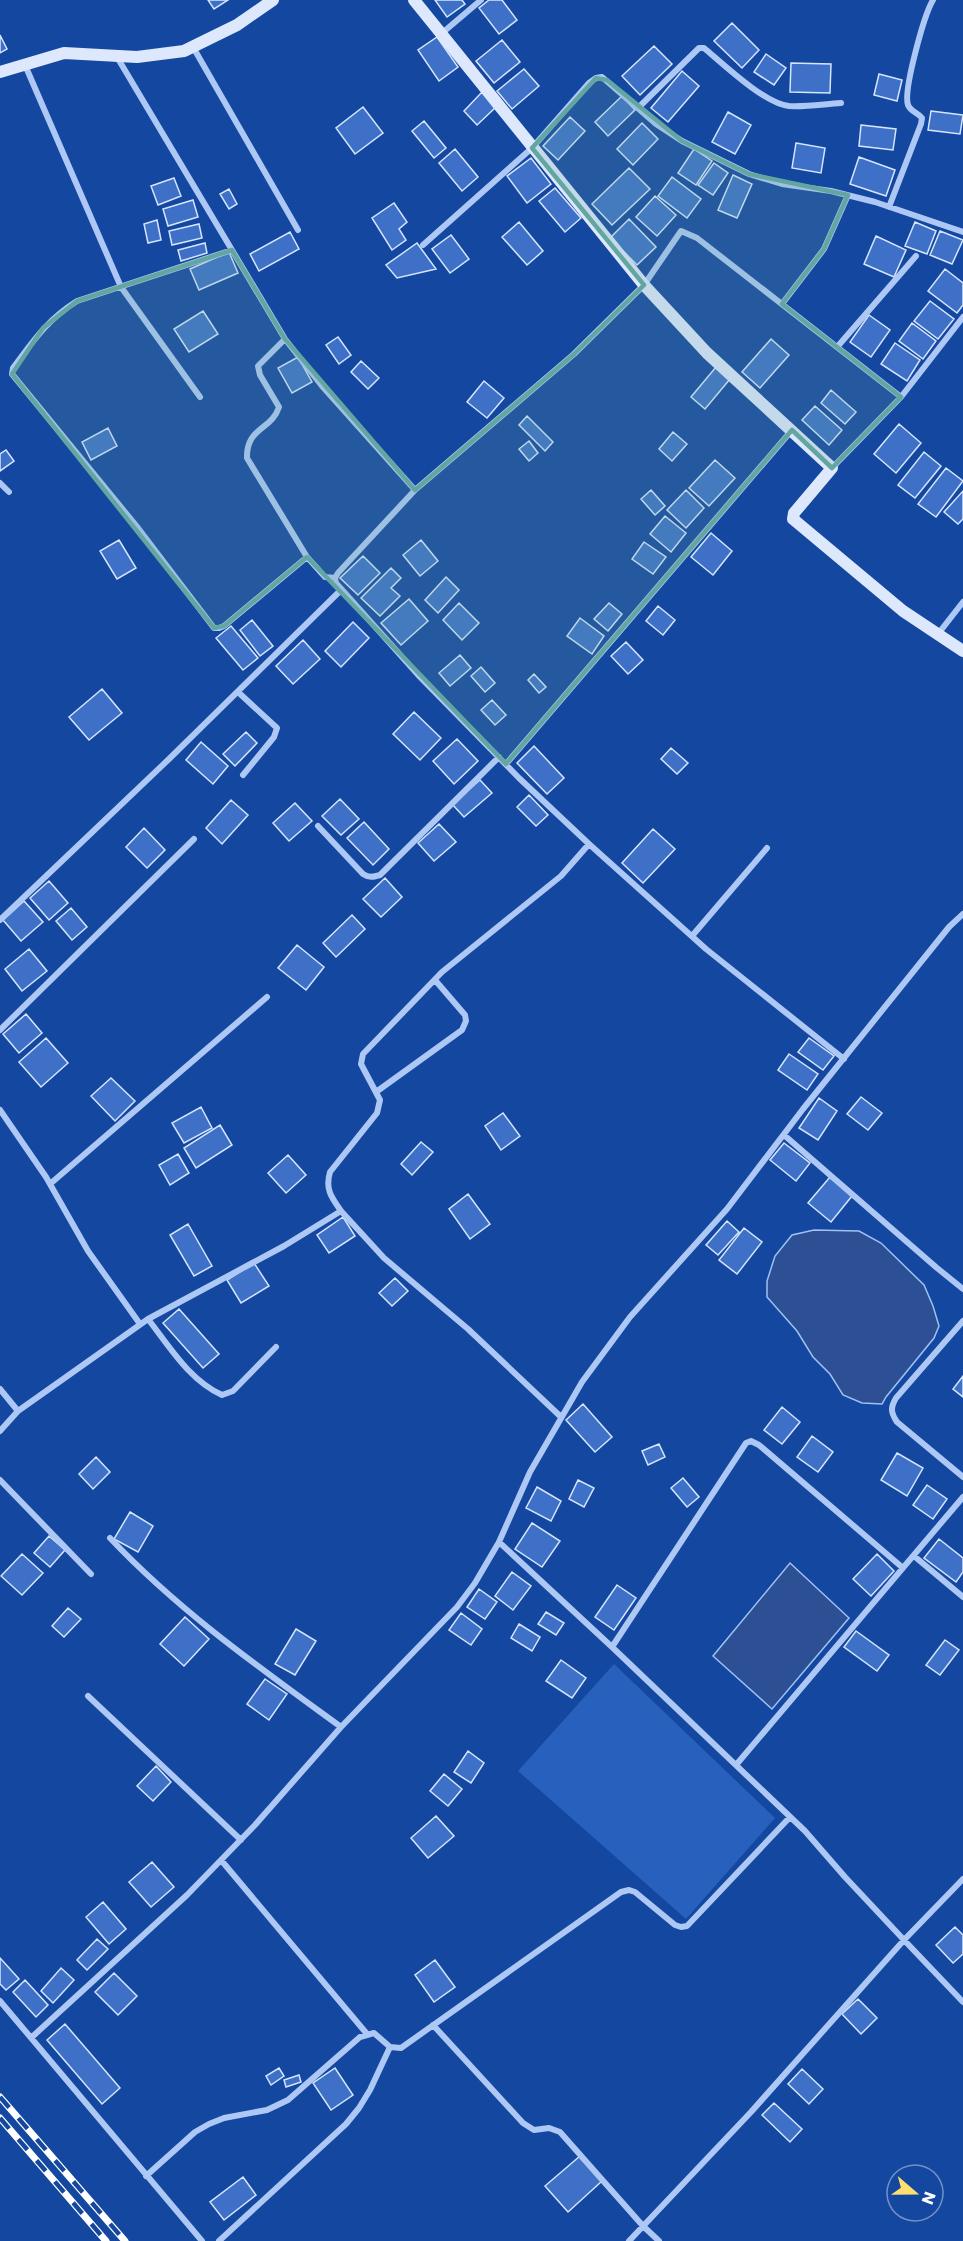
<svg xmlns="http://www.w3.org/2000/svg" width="963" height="2241" font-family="Poppins,sans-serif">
<rect width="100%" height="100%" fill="#14479f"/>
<!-- green -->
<path fill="#2760bd" d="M614,1664L775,1818L686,1919L518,1771Z"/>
<!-- water -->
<path fill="#2c5093" stroke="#9fc1f6" stroke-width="1.5" d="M814,1230L859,1231L881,1243L924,1285L933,1306L939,1326L934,1338L886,1397L882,1404L862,1403L843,1395L830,1374L813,1357L797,1331L767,1297V1281L775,1256L792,1235Z
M790,1563L849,1618L772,1709L713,1656Z"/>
<!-- building -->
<path fill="#3d70c6" stroke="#d5e5fd" stroke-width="1.5" d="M208,0H228L214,9Z
M435,0H462L465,4L447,17Z
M489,0H502L517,20L499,34L479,8Z
M732,23L759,50L742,68L714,41Z
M0,35L7,49L0,53Z
M437,37L458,67L439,81L418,50Z
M502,40L520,62L494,83L476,61Z
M654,46L672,64L640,95L622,76Z
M766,54L786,68L774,85L754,72Z
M791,63L831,64L830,93L790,92Z
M524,69L539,86L512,109L497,91Z
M682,71L699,86L668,122L651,108Z
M879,74L902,80L897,101L874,95Z
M482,92L496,107L477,125L464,111Z
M622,96L635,110L608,136L595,122Z
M363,107L383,133L355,154L336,128Z
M931,111L963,115L960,134L928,130Z
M728,112L751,125L735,154L712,142Z
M570,117L585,131L558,160L543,146Z
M424,121L446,148L434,158L412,131Z
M642,123L658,139L633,165L617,149Z
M861,125L896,129L893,150L859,146Z
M796,143L825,148L821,173L792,168Z
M455,149L478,177L462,191L439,163Z
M694,149L712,161L696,185L678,173Z
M859,157L895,170L886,196L850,184Z
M531,158L551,184L527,203L507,176Z
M714,163L728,173L713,195L698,185Z
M629,168L650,189L612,225L592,204Z
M733,175L752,184L737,218L718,210Z
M672,177L701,199L687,218L658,196Z
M174,178L181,196L158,205L151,186Z
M555,188L581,218L565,232L539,201Z
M229,189L237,204L229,209L220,194Z
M655,196L676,215L657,236L636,217Z
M193,200L198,217L168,226L163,209Z
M394,203L407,222L399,229L406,240L392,250L372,218Z
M629,219L656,247L637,265L610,238Z
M157,220L161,240L148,243L144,224Z
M519,222L543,251L527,265L502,237Z
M915,222L936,231L927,254L905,246Z
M199,224L202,238L172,245L169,231Z
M940,231L963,240L952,264L930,255Z
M290,232L299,249L259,271L250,254Z
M451,235L469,259L450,273L432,249Z
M876,236L906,250L894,277L864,264Z
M205,243L207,253L181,261L178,250Z
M417,243L436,269L397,278L386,265Z
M229,252L238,273L199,290L190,269Z
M945,269L963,283V305L957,313L928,291Z
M930,301L954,319L938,339L914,321Z
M203,311L218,334L189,352L174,329Z
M869,315L890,330L871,357L850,342Z
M912,323L936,341L923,359L899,341Z
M338,337L351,355L339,364L326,345Z
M771,339L789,355L760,388L742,372Z
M895,343L920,360L907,381L881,364Z
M298,357L312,382L292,393L278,368Z
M361,361L379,378L368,389L351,372Z
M716,367L730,379L705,409L691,397Z
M484,381L504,398L487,418L467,402Z
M831,390L856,412L845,424L821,403Z
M815,406L842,430L829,445L802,420Z
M527,416L553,442L545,451L519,425Z
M899,424L921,443L896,473L874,454Z
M108,428L117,446L91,460L82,442Z
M673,432L687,444L672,461L659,449Z
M529,441L538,453L529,461L519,449Z
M6,450L14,461L0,471V454Z
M924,452L941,466L915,498L898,485Z
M715,460L735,478L709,506L689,488Z
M946,468L963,481L936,517L918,504Z
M651,490L665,506L655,515L641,499Z
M686,490L704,508L686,528L667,510Z
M963,491V519L958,524L944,512Z
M665,516L686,533L671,552L650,534Z
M711,533L732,551L713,575L691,557Z
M119,540L136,568L117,579L100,551Z
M421,540L438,561L420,576L403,555Z
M644,542L666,557L653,574L632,559Z
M363,556L380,573L358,595L340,578Z
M391,568L401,578L391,588L400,596L380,616L361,598Z
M446,577L459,590L438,613L425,600Z
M409,599L428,621L401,645L381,623Z
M459,603L479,623L462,640L443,620Z
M609,603L622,614L608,631L594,619Z
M658,606L675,620L663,635L646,621Z
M580,618L604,636L592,654L567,636Z
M252,620L273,646L260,656L240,630Z
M353,622L369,638L341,667L325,651Z
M231,626L258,658L243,670L216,638Z
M303,640L320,659L293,684L276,666Z
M626,642L643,660L628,674L611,656Z
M460,655L471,668L450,686L439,673Z
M481,667L495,683L485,692L471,676Z
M534,674L546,687L539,693L528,680Z
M102,689L122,713L89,740L69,717Z
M492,700L506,715L495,725L481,710Z
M414,712L441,738L420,760L393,734Z
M246,732L257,743L235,766L223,754Z
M457,739L478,761L454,784L433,761Z
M201,742L228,766L213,784L186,760Z
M534,746L564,778L547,794L517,763Z
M671,748L688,763L677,774L661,759Z
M480,780L492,793L464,817L452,804Z
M529,795L548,815L536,826L517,807Z
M340,799L359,819L341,835L322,816Z
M231,800L248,815L222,844L206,828Z
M295,803L312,821L289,841L273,823Z
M364,822L389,849L373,865L347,838Z
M439,824L456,842L434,861L418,843Z
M144,828L165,850L147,868L126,847Z
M653,829L675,849L643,883L622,863Z
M385,878L402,897L381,917L363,899Z
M49,881L68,903L49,920L30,898Z
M24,901L43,922L21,941L3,920Z
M71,908L87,927L72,940L56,921Z
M352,915L365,929L336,957L323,943Z
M297,945L324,967L306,990L278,968Z
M29,949L47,971L22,991L5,969Z
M26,1014L42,1033L19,1053L3,1034Z
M46,1038L68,1063L41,1087L19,1062Z
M809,1038L834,1056L823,1070L798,1052Z
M789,1054L818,1074L807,1090L778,1070Z
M111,1078L135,1101L115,1121L91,1096Z
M861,1097L882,1113L868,1130L847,1114Z
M819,1098L837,1111L818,1140L799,1128Z
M201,1107L212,1128L184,1143L172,1123Z
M503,1113L520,1136L501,1150L485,1126Z
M220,1125L232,1145L196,1168L184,1148Z
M421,1142L433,1152L412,1175L401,1164Z
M784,1143L810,1163L796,1181L770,1160Z
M178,1154L189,1173L170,1185L159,1165Z
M288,1155L306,1175L286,1193L268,1173Z
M830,1177L852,1196L831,1222L808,1203Z
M468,1194L490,1224L470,1239L449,1209Z
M343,1217L355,1236L329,1253L317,1235Z
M727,1221L739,1232L718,1255L706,1245Z
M188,1224L212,1266L194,1276L170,1235Z
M744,1228L762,1242L737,1274L719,1260Z
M254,1263L269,1286L241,1303L227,1280Z
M395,1278L408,1291L392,1306L379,1293Z
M179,1309L219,1354L203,1368L163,1323Z
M963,1376V1397L953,1389Z
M583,1404L612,1437L595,1452L566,1420Z
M782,1407L800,1422L782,1444L764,1430Z
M812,1436L833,1452L818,1472L797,1457Z
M659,1444L665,1457L648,1465L642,1451Z
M897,1453L923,1468L907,1496L881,1480Z
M96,1457L110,1472L93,1489L79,1474Z
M683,1478L699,1497L687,1507L671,1488Z
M578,1480L594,1488L584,1507L569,1499Z
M927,1485L947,1499L933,1519L913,1505Z
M537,1487L561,1501L551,1521L526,1508Z
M130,1512L153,1526L138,1552L114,1539Z
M532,1523L560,1541L542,1567L515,1549Z
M49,1536L65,1550L50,1567L34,1553Z
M939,1539L963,1558V1572L956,1582L924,1558Z
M22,1554L43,1573L22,1595L1,1576Z
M877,1554L894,1571L871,1596L853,1579Z
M512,1572L531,1586L513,1610L495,1596Z
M617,1585L636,1598L614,1630L595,1617Z
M479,1589L497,1602L485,1619L467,1607Z
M68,1608L81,1619L64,1637L52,1626Z
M546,1612L564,1623L556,1635L538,1624Z
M461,1613L482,1629L471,1645L449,1630Z
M185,1617L209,1639L184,1666L160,1644Z
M519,1624L540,1637L532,1651L511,1638Z
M296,1629L316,1641L295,1675L275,1664Z
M856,1631L889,1655L877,1671L844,1647Z
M945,1640L959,1650L940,1675L926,1665Z
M561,1660L586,1678L572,1698L546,1681Z
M265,1679L287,1694L269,1720L247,1704Z
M468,1751L484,1763L471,1783L454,1772Z
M156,1766L171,1782L153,1801L137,1786Z
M444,1774L462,1789L448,1806L430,1791Z
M436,1816L454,1836L428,1858L411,1838Z
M152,1862L174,1887L151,1907L129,1882Z
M103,1902L126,1929L109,1944L86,1917Z
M955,1927L963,1935V1954L953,1963L936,1945Z
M97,1939L108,1949L87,1970L77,1960Z
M0,1958L19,1979L6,1990L0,1984Z
M435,1960L455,1987L434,2002L415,1975Z
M61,1968L74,1980L53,2003L41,1991Z
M114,1973L137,1996L118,2015L95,1992Z
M25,1980L48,2005L36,2017L13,1992Z
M858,1999L877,2018L861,2034L842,2014Z
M65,2024L120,2088L102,2104L47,2040Z
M279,2068L284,2076L271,2085L266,2076Z
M335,2068L353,2095L331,2110L313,2083Z
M802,2069L823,2089L809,2104L788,2084Z
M299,2075L301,2082L286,2087L284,2080Z
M774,2103L802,2129L790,2142L762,2115Z
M580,2156L602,2181L568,2212L545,2186Z
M243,2177L256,2195L224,2220L210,2202Z"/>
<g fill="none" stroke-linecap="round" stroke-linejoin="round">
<!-- street -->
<path stroke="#adc8f4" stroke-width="6" d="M441,34L481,0
M193,47L298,230
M117,57L285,339L322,386L415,490L338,573L335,578L336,583L420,677L519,778L589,844L561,876L442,972L363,1054L361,1064L380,1100L377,1113L330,1172C325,1189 331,1197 341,1211
M25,65L121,287L200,397
M638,108L699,48H704C723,64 765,104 789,106C806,107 824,104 841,103
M889,207L921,124L922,118C918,113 910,111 908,105C903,91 924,15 933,0
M423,245L532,148L589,83L596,78L602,77L656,124L682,141L749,174L782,184L831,191L875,202L963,232
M232,250L77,301C47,320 34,340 13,368L12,374L138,528L214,628H219L224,626L307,557
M782,304L824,249L848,195
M285,339L258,366L260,375L279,407C272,430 246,427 247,458L307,557L325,577L335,578
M838,346L916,256
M832,468L901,397
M0,483L9,492
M415,490L574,354L644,285L681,231L697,238L901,397L963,317
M938,634L963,602
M238,692L277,728L274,737L243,775
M506,764L792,430
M318,826L363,874C369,878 373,877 380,875L499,757
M589,844L706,949L844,1059
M0,920L169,759L341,590
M692,936L767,848
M0,1030L194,839
M376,1092L462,1030L466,1021L465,1015L435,980
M0,1110L46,1177L88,1251L140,1324
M784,1135L937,1268L963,1289
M50,1184L267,997
M148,1319C169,1346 189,1380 222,1395L233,1391L276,1347
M963,1321L896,1398C890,1408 891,1413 897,1422L963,1477
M0,1389L18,1411L0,1431
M18,1411L148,1319L284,1246L341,1211L384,1258L468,1329L560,1416
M0,1480L91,1574
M110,1538C179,1611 260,1668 341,1727L457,1607L475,1583L499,1542L530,1472L582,1382L630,1317L727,1209L803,1109L949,927L963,914
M499,1542L612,1647L805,1831L845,1877L904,1940L751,2112L629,2241
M914,1556L963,1597
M612,1647L746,1443L751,1441L759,1445L903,1568
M88,1696L241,1840
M736,1765L963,1497
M221,1860L367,2034
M963,1879L904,1940L963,2002
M0,2001L202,2241
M433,2025L523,2123L534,2130L549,2128L560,2132L643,2226L659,2241
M32,2037L187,1895L255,1825L341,1727
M146,2176L195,2132L209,2124L224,2118L267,2110L288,2100L360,2037L374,2033L390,2047L401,2048L621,1892L629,1890L635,1892L675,1925L681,1927L687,1926L790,1817
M219,2241L346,2124L359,2108L370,2090L390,2047"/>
<!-- secondary -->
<path stroke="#dde8fd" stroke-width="12" d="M414,0L644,285L707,353L832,468L794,513L793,519L903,611L963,651
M0,72L64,53L137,57L184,51L237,25L273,0"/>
<!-- rail casing -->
<g stroke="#fff" stroke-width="7">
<path id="rail" d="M0,2097L125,2241
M0,2118L106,2241"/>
</g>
<!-- rail -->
<use href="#rail" stroke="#14479f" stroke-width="4.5" stroke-dasharray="14" stroke-linecap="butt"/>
</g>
<!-- marked area -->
<path fill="#63a6a1" fill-opacity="0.2" stroke="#63a6a1" stroke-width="4.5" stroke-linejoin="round" d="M596,78L607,80L682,141L749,174L848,195L824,249L782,304L901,397L832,468L792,430L506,764L307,557L224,626L214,628L12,374L43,328L77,301L232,250L285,339L415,490L574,354L644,285L532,148Z"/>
<!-- north arrow -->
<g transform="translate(915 2193) rotate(110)"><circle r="28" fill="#14479f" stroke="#7291c5" stroke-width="1.5"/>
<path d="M0-4.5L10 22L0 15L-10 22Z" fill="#ffe06f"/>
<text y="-9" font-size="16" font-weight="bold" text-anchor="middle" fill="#ffffff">N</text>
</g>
</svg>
